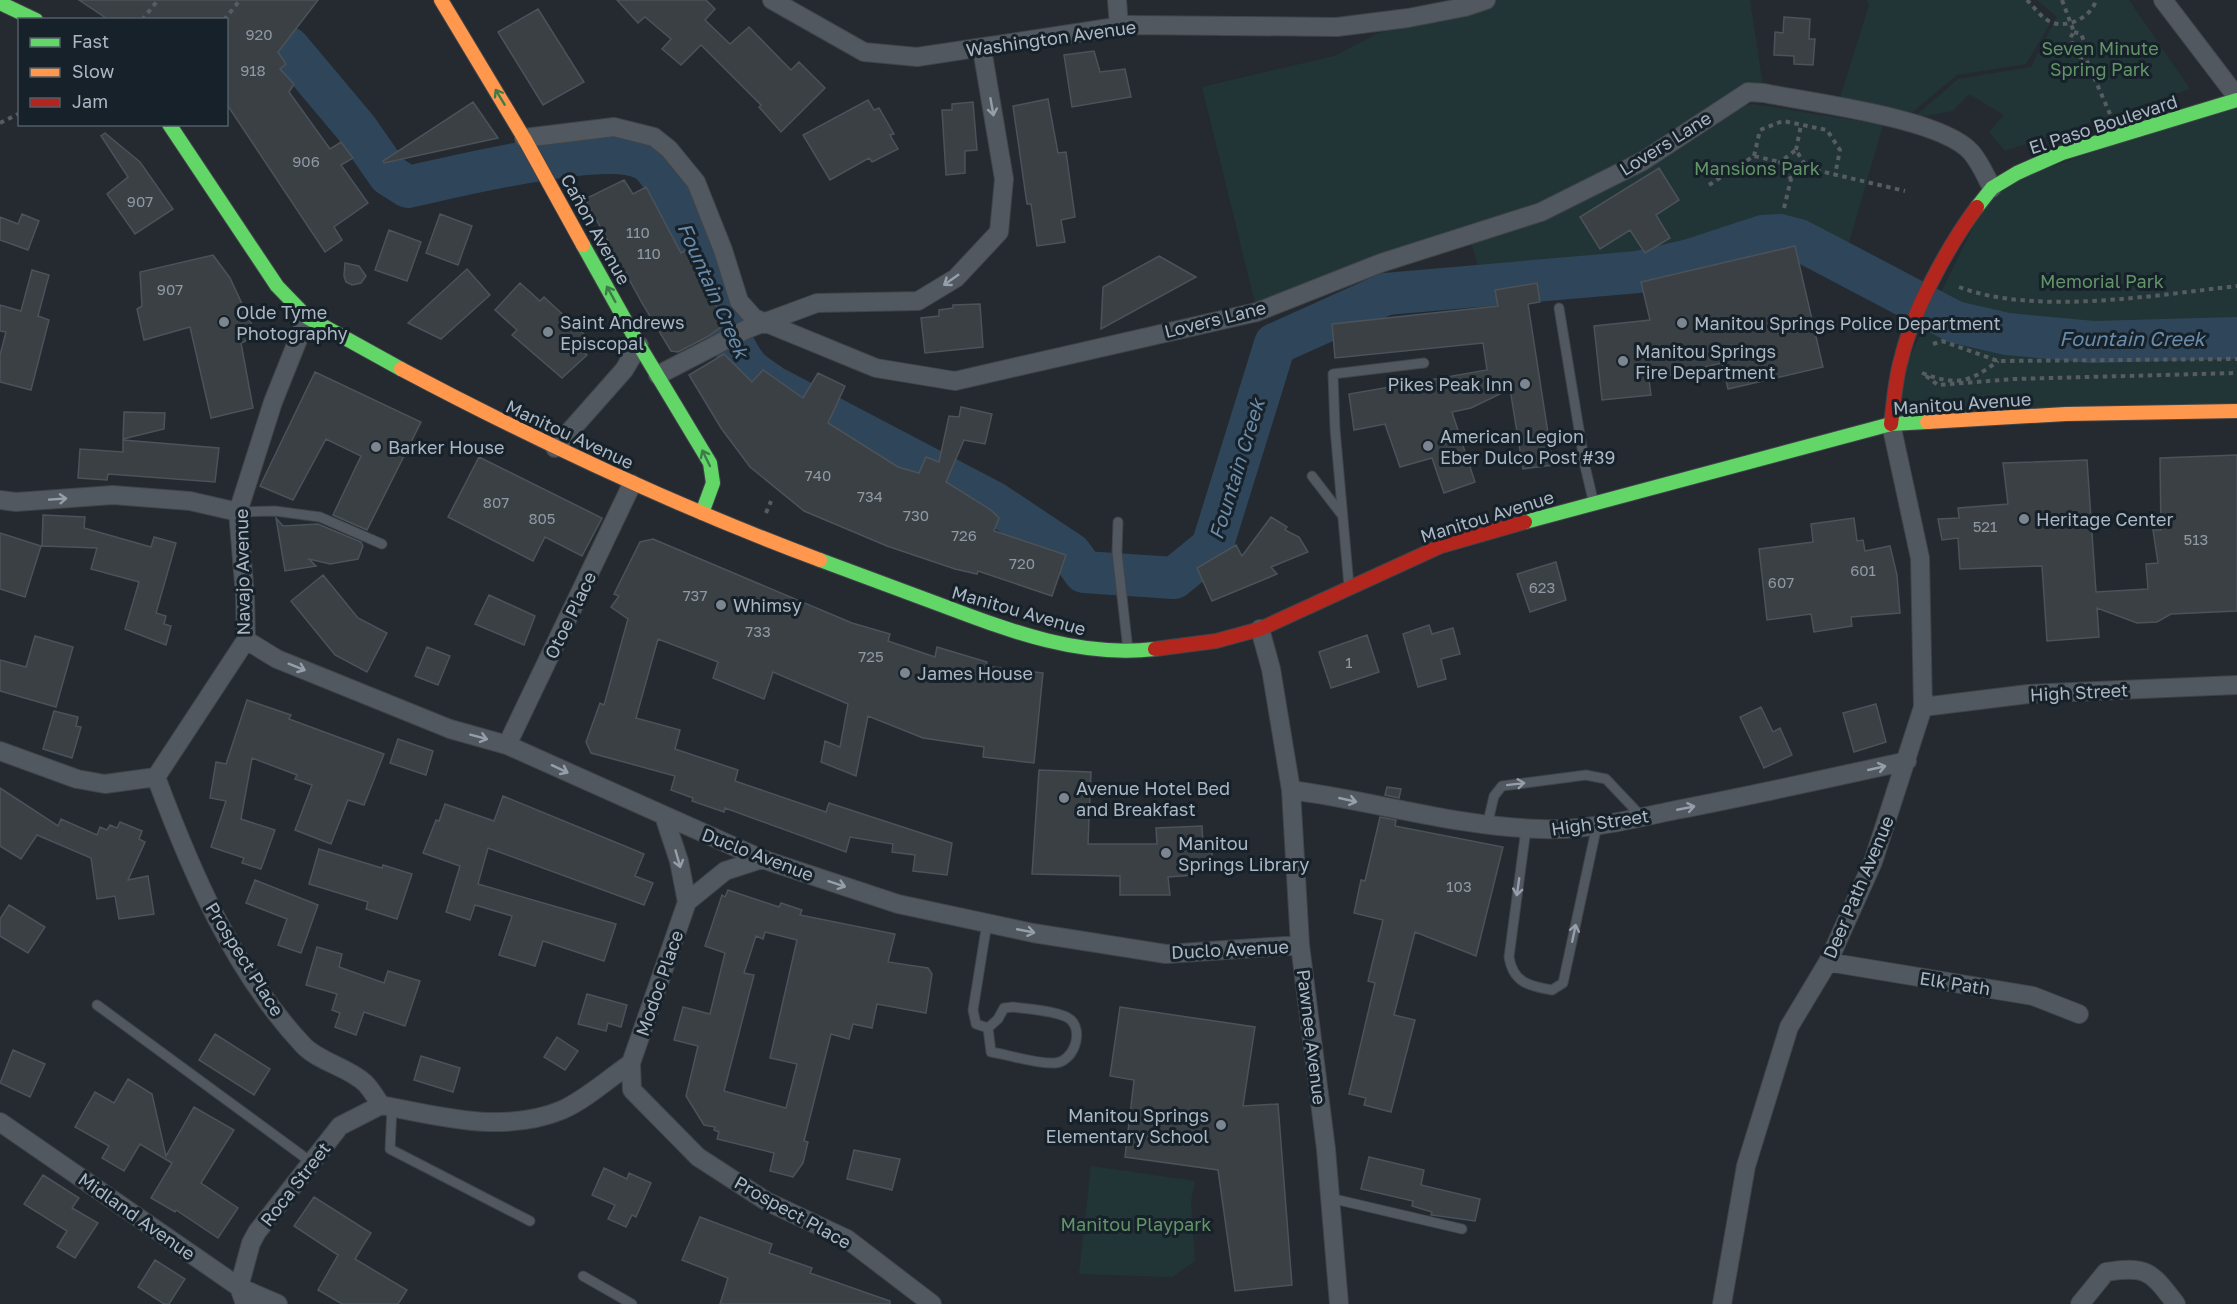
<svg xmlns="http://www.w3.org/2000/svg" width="2237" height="1304" font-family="'Golos Text',sans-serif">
<rect width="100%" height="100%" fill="#242a30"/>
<!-- green -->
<path fill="#213536" d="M1486,0H1750L1764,93L1541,212L1257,311L1202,87L1334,56L1408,18Z
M1867,0H2027L2051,22L2026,64L1957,75L1903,120L1837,107L1869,5Z
M2037,0H2129L2190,89L2005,151L1989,132L2004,115L1969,94L1953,111L1913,118L1958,79L2031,67L2057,17Z
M2237,100V411L1891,424L1895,387L1992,188Z
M1753,104L1883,125L1844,260L1776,229L1653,263L1478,265L1470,240L1736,107Z
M1091,1166L1195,1181L1191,1201L1195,1261L1172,1277L1079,1274Z"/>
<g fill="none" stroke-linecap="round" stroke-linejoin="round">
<!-- river -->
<path stroke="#2f465a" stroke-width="42" d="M289,48L357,129L389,175L408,187C454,177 607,138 646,160C666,171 705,258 713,282C723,310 729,348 750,370C757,376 765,381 772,386L993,502L1071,554L1084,572L1174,578L1212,547L1275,344L1386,294L1638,272L1690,260L1763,236L1780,235L1799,240L1822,252L1955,322L2007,334L2093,342L2237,338"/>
</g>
<!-- building -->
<path fill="#3b4045" stroke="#4b5259" stroke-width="1.5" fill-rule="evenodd" d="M79,0H318L278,52L286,64L280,69L294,84L289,92L330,149L341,142L353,158L341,165L368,203L334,227L342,240L325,252L226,103V20H109Z
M617,0H706L715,9L705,20L730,44L749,27L791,70L799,62L825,88L781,132L759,107L761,105L701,45L681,65L662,49L671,39L645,17L638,23Z
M538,9L584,82L543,105L498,32Z
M1784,17L1810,19L1809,39H1815L1813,65L1794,64V56L1774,55L1775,32L1783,33Z
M1094,51L1100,72L1125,69L1131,97L1072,107L1064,55Z
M1048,99L1058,153L1066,152L1075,217L1061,220L1065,242L1037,246L1031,204H1027L1013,106Z
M868,100L874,110L879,108L894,134L890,135L898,149L872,162L869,158L830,180L803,135Z
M473,102L498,138L384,163L383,161Z
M973,102L977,150L965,151V173L946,175L942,110H952V104Z
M105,133L140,162L173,209L135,234L107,194L128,177L101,136Z
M1659,168L1679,200L1656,215L1670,238L1645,253L1630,230L1600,249L1580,217Z
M624,180L633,194L646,187L681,253L689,249L725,324L707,337L678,352L671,351L642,303L585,199Z
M22,214L39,221L28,250L0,240V217L18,224Z
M440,214L472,226L458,265L426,253Z
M389,230L421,242L407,281L375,270Z
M1795,246L1823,367L1728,389L1722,363L1649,380L1651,395L1602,400L1594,326L1650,320L1641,282Z
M213,255L230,278L257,336L241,343L253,408L211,418L190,327L144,340L137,309L142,306L140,272Z
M1159,256L1196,277L1101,329L1103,287Z
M345,263L359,266L366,276L361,283L352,285L346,282L344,276Z
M467,269L490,295L441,339L408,323Z
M32,270L49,275L38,316L49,320L31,390L0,382V355L6,332L0,331V305L21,311Z
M520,283L540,301L544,297L587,337L578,346L587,355L562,378L512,335L517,330L495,310Z
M1537,283L1540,302L1528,304L1553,465L1523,469L1510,389L1471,408L1452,412L1475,482L1444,493L1432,458L1400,467L1385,424L1354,430L1349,394L1487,370L1483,343L1335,358L1332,324L1498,306L1495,290Z
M980,304L983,347L925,353L921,318L939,316V310L953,308V305Z
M724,354L752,382L763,370L803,398L818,373L845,386L828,423L898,467L919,473L926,457L939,462L949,416L959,417L961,407L992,414L985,444L964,440L946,482L991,510L999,518L994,531L1066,555L1052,596L978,571L977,574L955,569L887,546L804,511L750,467L721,428L689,375Z
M315,372L421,422L367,530L333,515L361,456L326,439L293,500L260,486Z
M124,412L165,413L164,429L123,439Z
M123,440L219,448L215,482L108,474L107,480L78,478L80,449L123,452Z
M2237,455V611L2171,614L2157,622L2137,623L2097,608L2099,637L2047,641L2042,566L1960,569L1958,538L1942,540L1938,519L1959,518L1958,508L2008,504L2003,463L2087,460L2096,592L2148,589L2146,564L2158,563L2153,530H2161L2160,458Z
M479,457L602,518L582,556L545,537L533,561L448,517Z
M43,515L85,517L84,528L151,547L154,537L176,543L156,613L166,616L164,624L171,626L166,645L125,629L139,582L91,569L97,548L42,546Z
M1271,517L1287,527L1285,530L1299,537L1308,552L1271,567L1277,574L1212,601L1197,568L1236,545L1242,556Z
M276,518L283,526L318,524L361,542L363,546L358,559L330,564L309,559L316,566L285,571Z
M1854,518L1857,541L1863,540L1865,551L1890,546L1897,575L1900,613L1851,617L1852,626L1814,632L1811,614L1767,620L1759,549L1813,542L1811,524Z
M0,533L41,546L25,597L0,589Z
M653,539L852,623L890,634L888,641L935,657L937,647L987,662L986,666L1043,673L1034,763L983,757L984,747L923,738L868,716L856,776L821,762L825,741L840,747L848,704L773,672L764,699L713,678L718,662L658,639L636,718L680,730L675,749L738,770L735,781L826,812L829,803L952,843L947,875L913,871L915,855L892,852L893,844L850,837L846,852L725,808L724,812L692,801L693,798L671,790L675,776L591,753L586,742L600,703L604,705L628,619L611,607L619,596L614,594L640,542Z
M1556,562L1566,600L1530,612L1517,574Z
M323,575L358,618L387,633L367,672L335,655L291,601Z
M489,595L535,616L524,645L475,624Z
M1429,625L1432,634L1453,628L1460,654L1441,659L1446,679L1418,687L1403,634Z
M1367,635L1379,672L1331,688L1319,652Z
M35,636L73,647L56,707L0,691V660L26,667Z
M427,647L450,656L438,685L415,676Z
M247,700L291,715L289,719L384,754L364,805L348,800L331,844L295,830L312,785L295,779L297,775L252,758L241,819L275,830L261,869L242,863L244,858L211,847L226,801L210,798L216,762L226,764Z
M1876,704L1886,742L1854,752L1843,713Z
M1761,707L1773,732L1780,728L1792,755L1764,768L1740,717Z
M54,711L78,717L76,726L81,727L72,758L43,749Z
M398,739L433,751L426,775L390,763Z
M1039,770L1091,772L1088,844H1157L1156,828L1202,826L1203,844L1212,843V861L1194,862L1195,875L1168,877L1170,895H1120V876L1032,874Z
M1387,787L1401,789L1399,798L1385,795Z
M0,788L58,826L61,819L97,835L100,827L107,830L110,825L117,828L120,822L142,831L139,839L145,842L128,880L148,876L154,914L119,919L115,896L97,899L91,858L37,835L21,859L0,846Z
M503,796L644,854L635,876L653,883L644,905L488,848L478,884L616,924L604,961L543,941L535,966L499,955L512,916L475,905L470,920L446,912L460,866L423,853L436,820L439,821L445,804L494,821Z
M1380,817L1396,820L1395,826L1503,847L1476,956L1415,932L1394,1015L1415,1020L1391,1112L1364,1105L1366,1098L1349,1094L1375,983L1368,981L1383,920L1354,913L1361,880L1365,881Z
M319,849L382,868L383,865L412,874L397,919L366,909L368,902L309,884Z
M255,880L318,905L301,953L278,945L287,919L246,903Z
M728,890L779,907L781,903L802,910L800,915L895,934L888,962L928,968L932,974L926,1013L877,1004L872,1028L853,1024L849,1039L831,1034L804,1141L808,1142L803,1163L793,1177L770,1171L774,1153L717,1139L719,1132L714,1130L715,1127L704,1125L686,1096L698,1046L674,1040L683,1007L710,1014L725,953L705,946L722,895L725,897ZM765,932L797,940L770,1058L797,1064L786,1108L724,1091L754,975L744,973L756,936L763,939Z
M9,905L45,927L28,953L0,936V919Z
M317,947L342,954L339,967L384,983L388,971L420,981L405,1026L364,1012L356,1035L335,1027L340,1013L332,1010L337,994L306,985Z
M587,994L627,1005L621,1027L608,1023L606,1031L578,1024Z
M1120,1007L1255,1027L1243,1106L1278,1104L1292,1285L1235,1291L1218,1170L1125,1157L1134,1080L1110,1076Z
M215,1034L270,1069L254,1095L199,1060Z
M557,1037L578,1051L565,1070L544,1057Z
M13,1050L45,1064L30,1097L0,1083Z
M421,1056L460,1068L453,1092L414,1080Z
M128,1079L152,1094L166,1156L194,1107L234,1130L201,1183L238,1208L218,1238L176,1210L175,1212L151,1198L172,1163L140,1144L124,1171L102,1158L109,1146L75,1127L95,1092L114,1103Z
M854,1150L900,1159L892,1190L847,1179Z
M1369,1157L1424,1170L1421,1185L1480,1199L1475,1221L1431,1215L1432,1212L1412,1206L1413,1201L1361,1189Z
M604,1168L627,1179L629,1173L651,1183L636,1217L632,1215L626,1227L608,1219L615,1205L592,1195Z
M43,1175L79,1198L72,1208L98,1223L75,1258L57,1247L67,1231L24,1204Z
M314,1197L371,1233L355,1259L407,1290L398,1304H342L318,1290L338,1255L294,1226Z
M700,1217L772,1244L769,1253L812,1268L810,1273L890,1301V1304H720L728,1278L682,1260Z
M155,1260L185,1279L169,1304H164L138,1287Z"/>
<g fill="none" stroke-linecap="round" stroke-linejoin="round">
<!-- lane casing -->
<g stroke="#404449" stroke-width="11">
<path id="lane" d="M1559,308L1585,466L1593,500
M1312,476L1342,515
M238,512L275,511L320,517L382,544
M1118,522L1117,552L1128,650
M1349,586L1335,429L1333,374L1424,363
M1487,826L1494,796L1502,786L1586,775L1606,779L1642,817
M1526,829L1509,957C1513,982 1528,986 1552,990L1563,983L1597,825
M987,923L973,1010L976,1024L988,1028
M97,1005L311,1162
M1013,1007C1026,1009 1062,1011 1071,1020C1084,1033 1073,1062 1055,1063C1035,1064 1011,1055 991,1052L988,1028L998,1019L1004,1008Z
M392,1108L390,1149L530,1221
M1330,1198L1462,1229
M583,1276L632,1304"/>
</g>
<!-- street casing -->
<g stroke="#404449" stroke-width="20">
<path id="street" d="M772,0L864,52L917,57L1129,25L1337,27L1408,18L1465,7L1486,0
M1117,0L1119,26
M2163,0L2237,97
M524,138L614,127L654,137L669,149L696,182L723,250L739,301L754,318L876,368L955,381L1257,312L1381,263L1541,212L1643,161L1748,92L1764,93C1812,103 1941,118 1971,152C1980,162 1986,177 1992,188
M658,375L747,329L817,303L918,301L956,278L999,232L1004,179L982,49
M555,448L624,370L639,345
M0,500L16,502L113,495L190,501L238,512
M1260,629L1271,669L1291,790L1300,945L1326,1149L1339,1304
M246,640L277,659L450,729L507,745L762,859L898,904L1033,933L1166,954L1300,945
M1923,707L2028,694L2237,685
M507,745L632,484
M0,751L77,779L105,784L156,777
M156,777C191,871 233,970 303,1045C319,1062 348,1067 365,1083C371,1089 376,1098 381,1105C441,1117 504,1134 562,1110C585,1100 611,1077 631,1063L632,1090L698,1157L766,1201L847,1239L932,1304
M156,777L246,640L245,596L238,512L273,402L307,317
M1291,790C1375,801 1456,827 1542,829C1586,831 1633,819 1676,810C1754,795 1830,778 1907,761
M687,902L725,871L762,859
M1828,962L2033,996L2079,1014
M631,1063L687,902L679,861L664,816
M0,1122L239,1287L278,1304
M245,1304L239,1287L251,1243L257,1232L340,1126L381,1105
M1722,1304L1746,1166L1789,1027L1828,962L1873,862L1923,707L1920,558L1891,424
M2080,1304L2106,1272C2148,1265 2152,1273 2176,1304"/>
</g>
<!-- fast casing -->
<g stroke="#404449" stroke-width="16">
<path id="fast" d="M0,3L36,20
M169,124L277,286L307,317L401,369
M1977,207L1992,188L2017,173L2062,153L2237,100
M583,245L639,345L710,463L713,483L702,513
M1525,522L1891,424L1927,422
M820,560C860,575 900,590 941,605C1010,631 1080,658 1155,649"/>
</g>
<!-- slow casing -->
<g stroke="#404449" stroke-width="16">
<path id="slow" d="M441,0L524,138L583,245
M401,369C537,441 675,506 820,560
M1927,422L2066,414L2237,411"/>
</g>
<!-- jam casing -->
<g stroke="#404449" stroke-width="16">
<path id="jam" d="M1891,424C1894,403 1895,380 1901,360C1912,312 1948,246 1977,207
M1155,649L1216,641L1260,629L1441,546L1525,522"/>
</g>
<!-- path -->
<path stroke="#565c62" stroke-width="4" stroke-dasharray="4.5 4.5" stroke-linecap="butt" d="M2027,0C2035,8 2042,19 2053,23C2070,28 2092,16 2096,0
M2062,0L2074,32L2070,38L2077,56L2086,59L2110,114
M142,20L158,0
M224,20L240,0
M2074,32L2081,34L2088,51L2086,59
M0,123L20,113
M1796,150L1801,125
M1754,156L1760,130L1783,121L1827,130L1840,150L1835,175
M1807,168L1791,179L1780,162L1796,150L1807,168L1905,191
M1709,185L1754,156L1780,162
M1784,208L1791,179
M1959,287C2035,316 2156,295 2237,286
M1933,344L1942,341L1998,361L2237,359
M1922,373C1956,386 1969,383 1998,361
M1926,376L1938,385L2014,379L2237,373
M766,513L771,501"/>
<!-- lane -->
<use href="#lane" stroke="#52585f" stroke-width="9"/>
<!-- street -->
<use href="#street" stroke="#52585f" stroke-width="18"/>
<!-- fast -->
<use href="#fast" stroke="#63d668" stroke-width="14"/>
<!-- slow -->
<use href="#slow" stroke="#ff974d" stroke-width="14"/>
<!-- jam -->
<use href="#jam" stroke="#b3261e" stroke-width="14"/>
</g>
<!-- one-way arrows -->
<defs><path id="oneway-shaft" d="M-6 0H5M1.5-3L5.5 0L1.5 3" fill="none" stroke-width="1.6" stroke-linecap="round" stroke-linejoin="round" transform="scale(1.5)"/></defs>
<g stroke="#3d7c49">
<use href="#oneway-shaft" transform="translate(500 97) rotate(-121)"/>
<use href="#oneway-shaft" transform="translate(611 294) rotate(-119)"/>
<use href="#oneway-shaft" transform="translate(706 458) rotate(-116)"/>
</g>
<g stroke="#959fab">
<use href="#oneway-shaft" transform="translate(992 107) rotate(80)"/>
<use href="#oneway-shaft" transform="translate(951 280) rotate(145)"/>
<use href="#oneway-shaft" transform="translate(58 499) rotate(-4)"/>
<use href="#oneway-shaft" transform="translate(297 667) rotate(22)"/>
<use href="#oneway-shaft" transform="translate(479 737) rotate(15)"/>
<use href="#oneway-shaft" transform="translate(1877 768) rotate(-13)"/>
<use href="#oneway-shaft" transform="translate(560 769) rotate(25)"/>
<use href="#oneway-shaft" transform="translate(1516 784) rotate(-7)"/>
<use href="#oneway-shaft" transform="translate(1348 800) rotate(13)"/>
<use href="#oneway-shaft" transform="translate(1686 808) rotate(-11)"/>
<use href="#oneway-shaft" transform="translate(678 859) rotate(74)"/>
<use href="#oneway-shaft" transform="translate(837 884) rotate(18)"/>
<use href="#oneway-shaft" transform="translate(1518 887) rotate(98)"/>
<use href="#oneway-shaft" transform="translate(1026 931) rotate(11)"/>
<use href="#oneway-shaft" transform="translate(1574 933) rotate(-78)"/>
</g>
<!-- markers -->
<g fill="#7c8690" stroke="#17212a" stroke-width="2">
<circle cx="224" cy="322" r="6"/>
<circle cx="1682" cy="323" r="6"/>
<circle cx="548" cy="332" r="6"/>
<circle cx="1623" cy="361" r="6"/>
<circle cx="1525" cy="384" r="6"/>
<circle cx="1428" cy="446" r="6"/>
<circle cx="376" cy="447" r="6"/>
<circle cx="2024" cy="519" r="6"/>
<circle cx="721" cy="605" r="6"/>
<circle cx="905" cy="673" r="6"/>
<circle cx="1064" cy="798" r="6"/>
<circle cx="1166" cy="853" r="6"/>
<circle cx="1221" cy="1125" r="6"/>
</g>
<g text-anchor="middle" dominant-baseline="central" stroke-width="6" stroke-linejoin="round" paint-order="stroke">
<!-- number labels -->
<g font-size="15" fill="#8f99a4">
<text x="259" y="34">920</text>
<text x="253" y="70">918</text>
<text x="306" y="161">906</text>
<text x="140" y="201">907</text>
<text x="638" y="232">110</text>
<text x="649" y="253">110</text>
<text x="170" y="289">907</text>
<text x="818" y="475">740</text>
<text x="870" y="496">734</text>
<text x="496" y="502">807</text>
<text x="916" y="515">730</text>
<text x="542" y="518">805</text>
<text x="1985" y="526">521</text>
<text x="964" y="535">726</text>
<text x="2196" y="539">513</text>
<text x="1022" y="563">720</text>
<text x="1863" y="570">601</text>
<text x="1781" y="582">607</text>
<text x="1542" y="587">623</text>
<text x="695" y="595">737</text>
<text x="758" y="631">733</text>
<text x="871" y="656">725</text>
<text x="1349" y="662">1</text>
<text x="1459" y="886">103</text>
</g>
<!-- street labels -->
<g font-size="18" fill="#abb7c4" stroke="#17212a">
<text transform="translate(1051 38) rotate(-8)">Washington Avenue</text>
<text transform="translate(2103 124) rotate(-18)">El Paso Boulevard</text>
<text transform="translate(1665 143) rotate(-32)">Lovers Lane</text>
<text transform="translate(596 229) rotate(61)">Cañon Avenue</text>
<text transform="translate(1215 319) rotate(-14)">Lovers Lane</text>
<text transform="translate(1962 403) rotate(-4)">Manitou Avenue</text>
<text transform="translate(570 434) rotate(25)">Manitou Avenue</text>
<text transform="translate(1487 516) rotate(-17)">Manitou Avenue</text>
<text transform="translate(242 572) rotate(-91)">Navajo Avenue</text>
<text transform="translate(1019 610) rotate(16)">Manitou Avenue</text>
<text transform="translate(570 615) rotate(-64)">Otoe Place</text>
<text transform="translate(2079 692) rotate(-3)">High Street</text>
<text transform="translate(1600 822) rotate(-8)">High Street</text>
<text transform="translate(758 854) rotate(21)">Duclo Avenue</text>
<text transform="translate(1858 887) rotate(-67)">Deer Path Avenue</text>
<text transform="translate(1230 949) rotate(-3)">Duclo Avenue</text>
<text transform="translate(245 959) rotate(58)">Prospect Place</text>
<text transform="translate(659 983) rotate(-71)">Modoc Place</text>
<text transform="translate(1955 983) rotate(9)">Elk Path</text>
<text transform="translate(1312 1037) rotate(83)">Pawnee Avenue</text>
<text transform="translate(295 1184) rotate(-52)">Roca Street</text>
<text transform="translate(793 1212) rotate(29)">Prospect Place</text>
<text transform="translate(137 1216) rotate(35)">Midland Avenue</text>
</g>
<!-- park labels -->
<g font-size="18" fill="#629468" stroke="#17212a">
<text x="2100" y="48">Seven Minute<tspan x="2100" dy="21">Spring Park</tspan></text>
<text x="1757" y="168">Mansions Park</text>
<text x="2102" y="281">Memorial Park</text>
<text x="1136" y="1224">Manitou Playpark</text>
</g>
<!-- poi labels -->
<g font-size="18" fill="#abb7c4" stroke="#17212a" text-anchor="start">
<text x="236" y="312">Olde Tyme<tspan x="236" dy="21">Photography</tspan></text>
<text x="560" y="322">Saint Andrews<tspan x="560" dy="21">Episcopal</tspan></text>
<text x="1694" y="323">Manitou Springs Police Department</text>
<text x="1635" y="351">Manitou Springs<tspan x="1635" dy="21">Fire Department</tspan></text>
<text x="1513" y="384" text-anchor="end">Pikes Peak Inn</text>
<text x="1440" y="436">American Legion<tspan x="1440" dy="21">Eber Dulco Post #39</tspan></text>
<text x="388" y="447">Barker House</text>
<text x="2036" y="519">Heritage Center</text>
<text x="733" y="605">Whimsy</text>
<text x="917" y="673">James House</text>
<text x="1076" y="788">Avenue Hotel Bed<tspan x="1076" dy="21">and Breakfast</tspan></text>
<text x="1178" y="843">Manitou<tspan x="1178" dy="21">Springs Library</tspan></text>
<text x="1209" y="1115" text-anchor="end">Manitou Springs<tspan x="1209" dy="21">Elementary School</tspan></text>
</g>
<!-- water labels -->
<g font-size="20" font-style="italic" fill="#6a8caa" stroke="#17212a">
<text transform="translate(714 290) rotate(66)">Fountain Creek</text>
<text x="2132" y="338">Fountain Creek</text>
<text transform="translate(1236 469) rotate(-73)">Fountain Creek</text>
</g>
</g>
<!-- legend -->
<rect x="18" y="18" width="210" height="108" fill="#17212a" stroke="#525d68" stroke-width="1.5"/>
<rect x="30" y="38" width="30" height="9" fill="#63d668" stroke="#525d68" stroke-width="1.5"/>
<text x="72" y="48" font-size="18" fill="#abb7c4">Fast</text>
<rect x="30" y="68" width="30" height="9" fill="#ff974d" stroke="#525d68" stroke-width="1.5"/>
<text x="72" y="78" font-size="18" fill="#abb7c4">Slow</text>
<rect x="30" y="98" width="30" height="9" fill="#b3261e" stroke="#525d68" stroke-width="1.5"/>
<text x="72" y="108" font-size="18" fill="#abb7c4">Jam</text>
</svg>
